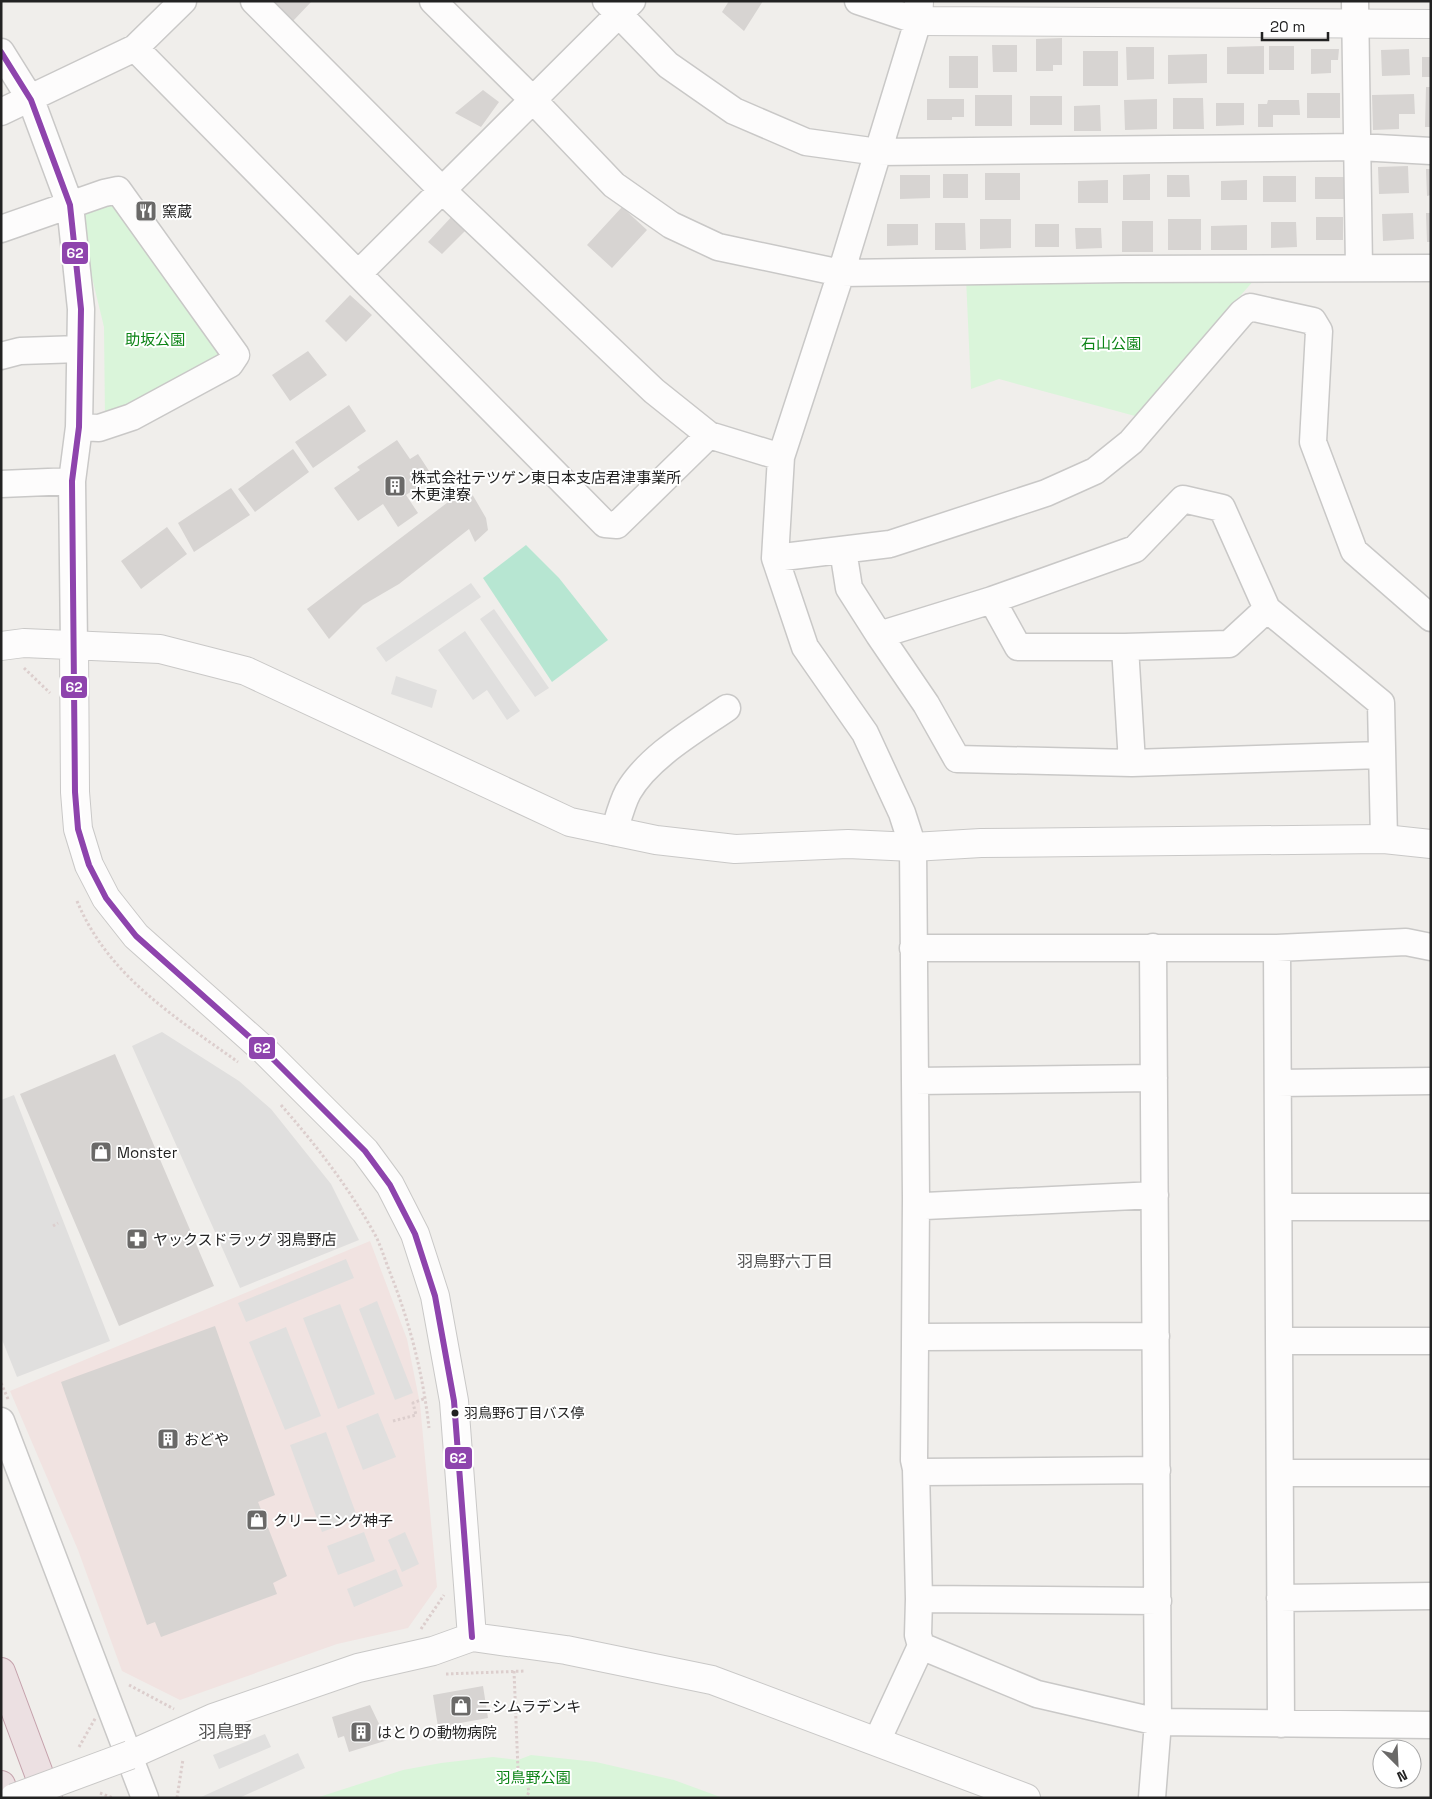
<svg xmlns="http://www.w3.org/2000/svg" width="1432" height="1799" font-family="'Space Grotesk','Noto Sans JP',sans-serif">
<rect width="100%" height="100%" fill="#f0eeeb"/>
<!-- commercial -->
<path fill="#f1e3e1" d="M370,1241L407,1339L420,1404L437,1587L408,1628L337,1644L180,1700L122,1671L78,1550L10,1391Z"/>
<!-- park -->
<path fill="#daf5da" d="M116,195L228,354L105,420L104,327L75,207Z
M966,278L1255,279L1135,416L999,379L971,389Z
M531,1755L596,1762L674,1780L723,1798H316L403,1770L441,1763L493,1757L518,1760Z"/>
<!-- pitch -->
<path fill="#b7e6d2" d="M526,545L559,578L608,640L552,682L483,578Z"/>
<!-- parking -->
<path fill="#e0dfde" d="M471,583L481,597L386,662L376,648Z
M494,609L549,688L535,697L480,619Z
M465,631L520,711L507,720L487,690L473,700L438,650Z
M396,676L437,690L432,708L391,694Z
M162,1032L239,1081L271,1109L331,1184L359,1240L240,1288L132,1046Z
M14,1095L110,1341L17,1377L1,1337V1100Z
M346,1259L354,1278L246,1322L238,1303Z
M377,1301L413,1393L395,1400L359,1309Z
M340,1304L375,1394L338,1409L303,1318Z
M286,1327L321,1416L285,1430L249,1342Z
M378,1413L396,1457L363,1470L346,1426Z
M326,1432L358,1519L322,1532L290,1445Z
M364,1532L375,1561L338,1575L327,1546Z
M405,1532L419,1564L402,1572L388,1540Z
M396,1569L403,1586L354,1607L347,1589Z
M265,1734L271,1747L219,1769L213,1755Z
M298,1753L305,1768L239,1798H199Z"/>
<!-- building -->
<path fill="#d7d4d2" d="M273,1H312L293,21Z
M729,1H763L744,31L722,12Z
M1062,38V65H1053V71H1036V39Z
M992,45H1017V72H993Z
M1264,46V74H1227V47Z
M1269,46H1294V70H1269Z
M1126,47H1154V79L1127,80Z
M1311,49H1339L1338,60H1331V73L1311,74Z
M1409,49L1410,75L1382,76L1381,50Z
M1083,51H1118V86H1083Z
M1207,54V83L1168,84V55Z
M949,56H978V88H949Z
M1422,57H1431V77H1422Z
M1426,87H1431V127H1425Z
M483,90L499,102L481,127L455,113Z
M1307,93H1340V118H1307Z
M1414,94L1415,114H1399V129L1373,130L1372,95Z
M975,95H1012V126H975Z
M1030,96H1062V125H1030Z
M1173,98H1203L1204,129H1173Z
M927,99H964V117H952V120H927Z
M1157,99V129L1125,130L1124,100Z
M1268,100H1299L1300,115H1273V127H1258V104H1267Z
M1216,103H1244V125L1216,126Z
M1100,105L1101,131H1074V106Z
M1408,166L1409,193L1379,194L1378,167Z
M1426,169H1431V195L1427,196Z
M985,173H1020V200H985Z
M943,174H968V198H943Z
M1150,174V200H1123V175Z
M900,175H930V198L900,199Z
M1167,175H1189L1190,197H1167Z
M1263,176H1296V202H1263Z
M1315,177H1345L1344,199H1315Z
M1108,180V203H1078V181Z
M1247,180V200H1221V181Z
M622,207L647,230L612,268L587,245Z
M456,212L470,226L442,254L428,242Z
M1413,213L1414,239L1383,241L1382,214Z
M1426,213H1431V242H1427Z
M1316,217H1343V240H1316Z
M980,219H1011V248L980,249Z
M1168,219H1201V250H1168Z
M1122,221H1153V252H1122Z
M1271,222H1296L1297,247L1271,248Z
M935,223H965L966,250H935Z
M887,224H918V245L887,246Z
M1035,224H1059V247H1035Z
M1247,225V250H1211V226Z
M1075,228H1101L1102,248L1076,249Z
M350,295L372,315L346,342L325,321Z
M308,351L327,375L290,401L272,375Z
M349,405L366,431L313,468L295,442Z
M397,440L410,459L418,454L433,477L406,495L418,513L398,527L383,504L358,521L334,488L360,470L357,467Z
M293,449L309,472L255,512L238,489Z
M468,487L486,518L488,530L475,542L469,529L399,584L363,605L329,639L307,609Z
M231,488L250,515L194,552L178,523Z
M167,527L187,554L141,589L121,561Z
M115,1054L214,1286L119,1326L20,1094Z
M215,1326L275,1495L258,1502L287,1576L273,1583L277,1594L161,1637L155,1622L147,1625L61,1382Z
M483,1686L488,1718L438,1727L433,1695Z
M370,1705L381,1728L384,1727L388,1740L349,1752L344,1736L338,1738L332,1717Z"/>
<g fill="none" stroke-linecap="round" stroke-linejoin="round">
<!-- minor casing -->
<g stroke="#c9c8c7" stroke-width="29">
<path id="minor" d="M254,1L442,190L654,391L709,435L781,457
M433,1L533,100L614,185L671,225L718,247L841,273L1124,269L1431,268
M606,1L668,65L734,111L806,142L878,152L1359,147L1431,151
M858,1L918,21L841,273L781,457L775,558L805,647L865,733L902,813L913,847L915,1081
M1355,1L1359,267
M135,48L605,524L617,525L709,435
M1,52L31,100L70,205L81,309L79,427L72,481L74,645
M1,112L135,48L183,1
M1,229L104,193L118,190L236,355L230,364L132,417L99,428L79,427
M359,273L632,1
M1,356L20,351L80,349
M1,484L72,481
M843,550L849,588L879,635L992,600L1135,549L1183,499L1222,508L1267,609L1381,703L1384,839
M775,558L890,544L1046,493L1095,471L1131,442L1242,313L1250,307L1313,321L1319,331L1313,442L1354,551L1431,618
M992,600L1018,647H1125L1132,763
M879,635L926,704L957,759L1132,763L1381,755
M1125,647L1229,644L1267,609
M614,832C618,819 622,803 628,792C648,757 695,730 727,708
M913,948H1277L1406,942L1431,947
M1277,948L1281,1724
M1154,1078L915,1081L916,1199L925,1206L1155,1195
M1278,1083L1431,1081
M1279,1207H1431
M1156,1336L922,1337L915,1344L914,1460L916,1469L921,1472L1157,1470
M1279,1341H1431
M915,1344L916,1199
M1,1421L145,1798
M916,1469L919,1599
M1280,1473H1431
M1280,1598L1431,1596
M1158,1601L919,1599L918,1635L921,1646L1037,1694L1158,1722L1431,1725
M877,1741L921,1646
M1152,1798L1158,1722L1153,947"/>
</g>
<!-- tertiary casing -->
<g stroke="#c9c8c7" stroke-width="30">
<path id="tertiary" d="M919,1L918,21L1431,24
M74,645L75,792L78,829L89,865L106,898L136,936L264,1050L365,1151L390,1185L415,1234L435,1296L454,1401L472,1637
M1,646L24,643L160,649L246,671L570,822L656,840L735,849L848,844L913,847L981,843L1384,839L1431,844
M130,1755L213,1718L358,1668L433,1651L472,1637L566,1650L712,1680L1026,1798"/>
</g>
<!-- motorway casing -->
<g stroke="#c5a2ac" stroke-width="30">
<path id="motorway" d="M1,1672L48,1798
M1,1785L6,1798"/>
</g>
<!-- path -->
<path stroke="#dccecd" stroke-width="3" stroke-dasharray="2.5 2.5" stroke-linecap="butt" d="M24,668L50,693
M77,901C108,976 175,1017 238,1062
M281,1105C316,1145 347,1185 373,1231C380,1243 384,1257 389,1270C409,1320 423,1373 429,1428
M53,1226L58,1223
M1,1383L8,1399
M393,1421L416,1415L413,1403L426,1398
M421,1629L444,1595
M514,1671L518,1770L527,1782L529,1792L526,1798
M446,1674L525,1671
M129,1685L174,1709
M100,1793L113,1798
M177,1798L183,1759"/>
<!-- minor -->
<use href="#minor" stroke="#fdfcfc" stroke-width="26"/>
<!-- tertiary -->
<use href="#tertiary" stroke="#fdfcfc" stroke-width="28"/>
<!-- motorway -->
<use href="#motorway" stroke="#ece0e2" stroke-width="28"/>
<!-- tertiary-bridge casing -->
<g stroke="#c9c8c7" stroke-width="30" stroke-linecap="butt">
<path id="tertiary-bridge" d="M14,1798L130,1755"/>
</g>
<!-- path-bridge -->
<path stroke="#dccecd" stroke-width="3" stroke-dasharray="2.5 2.5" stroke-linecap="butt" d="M79,1747L96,1717"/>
<!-- tertiary-bridge -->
<use href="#tertiary-bridge" stroke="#fdfcfc" stroke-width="28"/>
<!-- bus-1 casing -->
<g stroke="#fff" stroke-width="10">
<path id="bus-1" d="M1,52L31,100L70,205L81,309L79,427L72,481L75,792L78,829L89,865L106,898L136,936L264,1050L365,1151L390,1185L415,1234L435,1296L454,1401L472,1637"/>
</g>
<!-- bus-1 -->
<use href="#bus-1" stroke="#8e44ad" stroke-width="6"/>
</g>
<!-- icons -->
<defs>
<g id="restaurant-square" transform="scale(1.125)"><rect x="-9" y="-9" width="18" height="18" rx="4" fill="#6a6968" stroke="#fff"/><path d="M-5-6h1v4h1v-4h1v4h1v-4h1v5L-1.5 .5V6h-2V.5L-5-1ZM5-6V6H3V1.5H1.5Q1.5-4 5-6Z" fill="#fff"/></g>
<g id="building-square" transform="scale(1.125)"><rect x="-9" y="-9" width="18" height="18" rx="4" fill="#6a6968" stroke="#fff"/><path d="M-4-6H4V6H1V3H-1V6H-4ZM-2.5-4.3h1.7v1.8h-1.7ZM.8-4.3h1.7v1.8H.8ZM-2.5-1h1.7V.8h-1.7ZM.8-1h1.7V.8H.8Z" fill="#fff"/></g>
<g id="shop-square" transform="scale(1.125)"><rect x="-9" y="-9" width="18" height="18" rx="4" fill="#6a6968" stroke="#fff"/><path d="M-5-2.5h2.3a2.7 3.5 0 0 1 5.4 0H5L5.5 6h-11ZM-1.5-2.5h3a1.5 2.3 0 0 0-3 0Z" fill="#fff"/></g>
<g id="pharmacy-square" transform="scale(1.125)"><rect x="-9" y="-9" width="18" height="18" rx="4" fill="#6a6968" stroke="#fff"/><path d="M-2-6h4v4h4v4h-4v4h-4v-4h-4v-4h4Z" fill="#fff"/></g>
</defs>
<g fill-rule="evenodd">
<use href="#restaurant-square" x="146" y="211"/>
<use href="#building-square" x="395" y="486"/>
<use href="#shop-square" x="101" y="1152"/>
<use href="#pharmacy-square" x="137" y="1239"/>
<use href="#building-square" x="168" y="1439"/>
<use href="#shop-square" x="257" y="1520"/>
<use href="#shop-square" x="461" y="1706"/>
<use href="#building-square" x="361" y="1732"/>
</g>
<!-- markers -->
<circle fill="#222" stroke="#fff" stroke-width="2" cx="455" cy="1413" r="4.5"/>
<g text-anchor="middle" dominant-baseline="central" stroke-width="4" stroke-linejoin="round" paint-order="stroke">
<!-- bus labels -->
<g font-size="14" fill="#222" stroke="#fff" text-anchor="start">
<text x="464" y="1413">羽鳥野6丁目バス停</text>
</g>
<!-- poi labels -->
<g font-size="15" fill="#222" stroke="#fff" text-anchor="start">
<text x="162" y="211">窯蔵</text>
<text x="411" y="477">株式会社テツゲン東日本支店君津事業所<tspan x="411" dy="17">木更津寮</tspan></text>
<text x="117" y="1152">Monster</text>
<text x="153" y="1239">ヤックスドラッグ 羽鳥野店</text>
<text x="184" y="1439">おどや</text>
<text x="273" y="1520">クリーニング神子</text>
<text x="477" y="1706">ニシムラデンキ</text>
<text x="377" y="1732">はとりの動物病院</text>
</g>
<!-- park labels -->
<g font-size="15" fill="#0c8416" stroke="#fff">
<text x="155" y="339">助坂公園</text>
<text x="1111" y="343">石山公園</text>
<text x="533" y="1777">羽鳥野公園</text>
</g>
<!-- neighbourhood labels -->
<g font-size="16" fill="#555" stroke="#fff">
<text x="785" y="1261">羽鳥野六丁目</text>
</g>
<!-- quarter labels -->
<g font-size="18" fill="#555" stroke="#fff">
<text x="225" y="1731">羽鳥野</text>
</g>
</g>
<g stroke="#fff" stroke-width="2">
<rect x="61" y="241" width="28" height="24" rx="5" fill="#8e44ad"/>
<rect x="60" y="675" width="28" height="24" rx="5" fill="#8e44ad"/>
<rect x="248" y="1036" width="28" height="24" rx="5" fill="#8e44ad"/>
<rect x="444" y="1446" width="29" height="24" rx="5" fill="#8e44ad"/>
</g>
<g font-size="14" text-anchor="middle" font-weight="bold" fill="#fff">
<text x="75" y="258">62</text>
<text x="74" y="692">62</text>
<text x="262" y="1053">62</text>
<text x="458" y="1463">62</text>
</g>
<!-- border -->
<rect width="1432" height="1799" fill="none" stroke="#222222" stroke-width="5"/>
<!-- north arrow -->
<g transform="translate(1397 1764) rotate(156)"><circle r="24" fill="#ffffff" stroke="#a7a7a7"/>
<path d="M0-4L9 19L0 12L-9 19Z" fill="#6a6968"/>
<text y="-8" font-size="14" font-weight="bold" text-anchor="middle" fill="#222222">N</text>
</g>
<!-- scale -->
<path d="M1262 32v8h66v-8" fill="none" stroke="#222222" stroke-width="2.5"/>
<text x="1270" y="32" font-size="15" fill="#222222" stroke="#ffffff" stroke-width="4" paint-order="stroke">20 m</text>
</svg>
